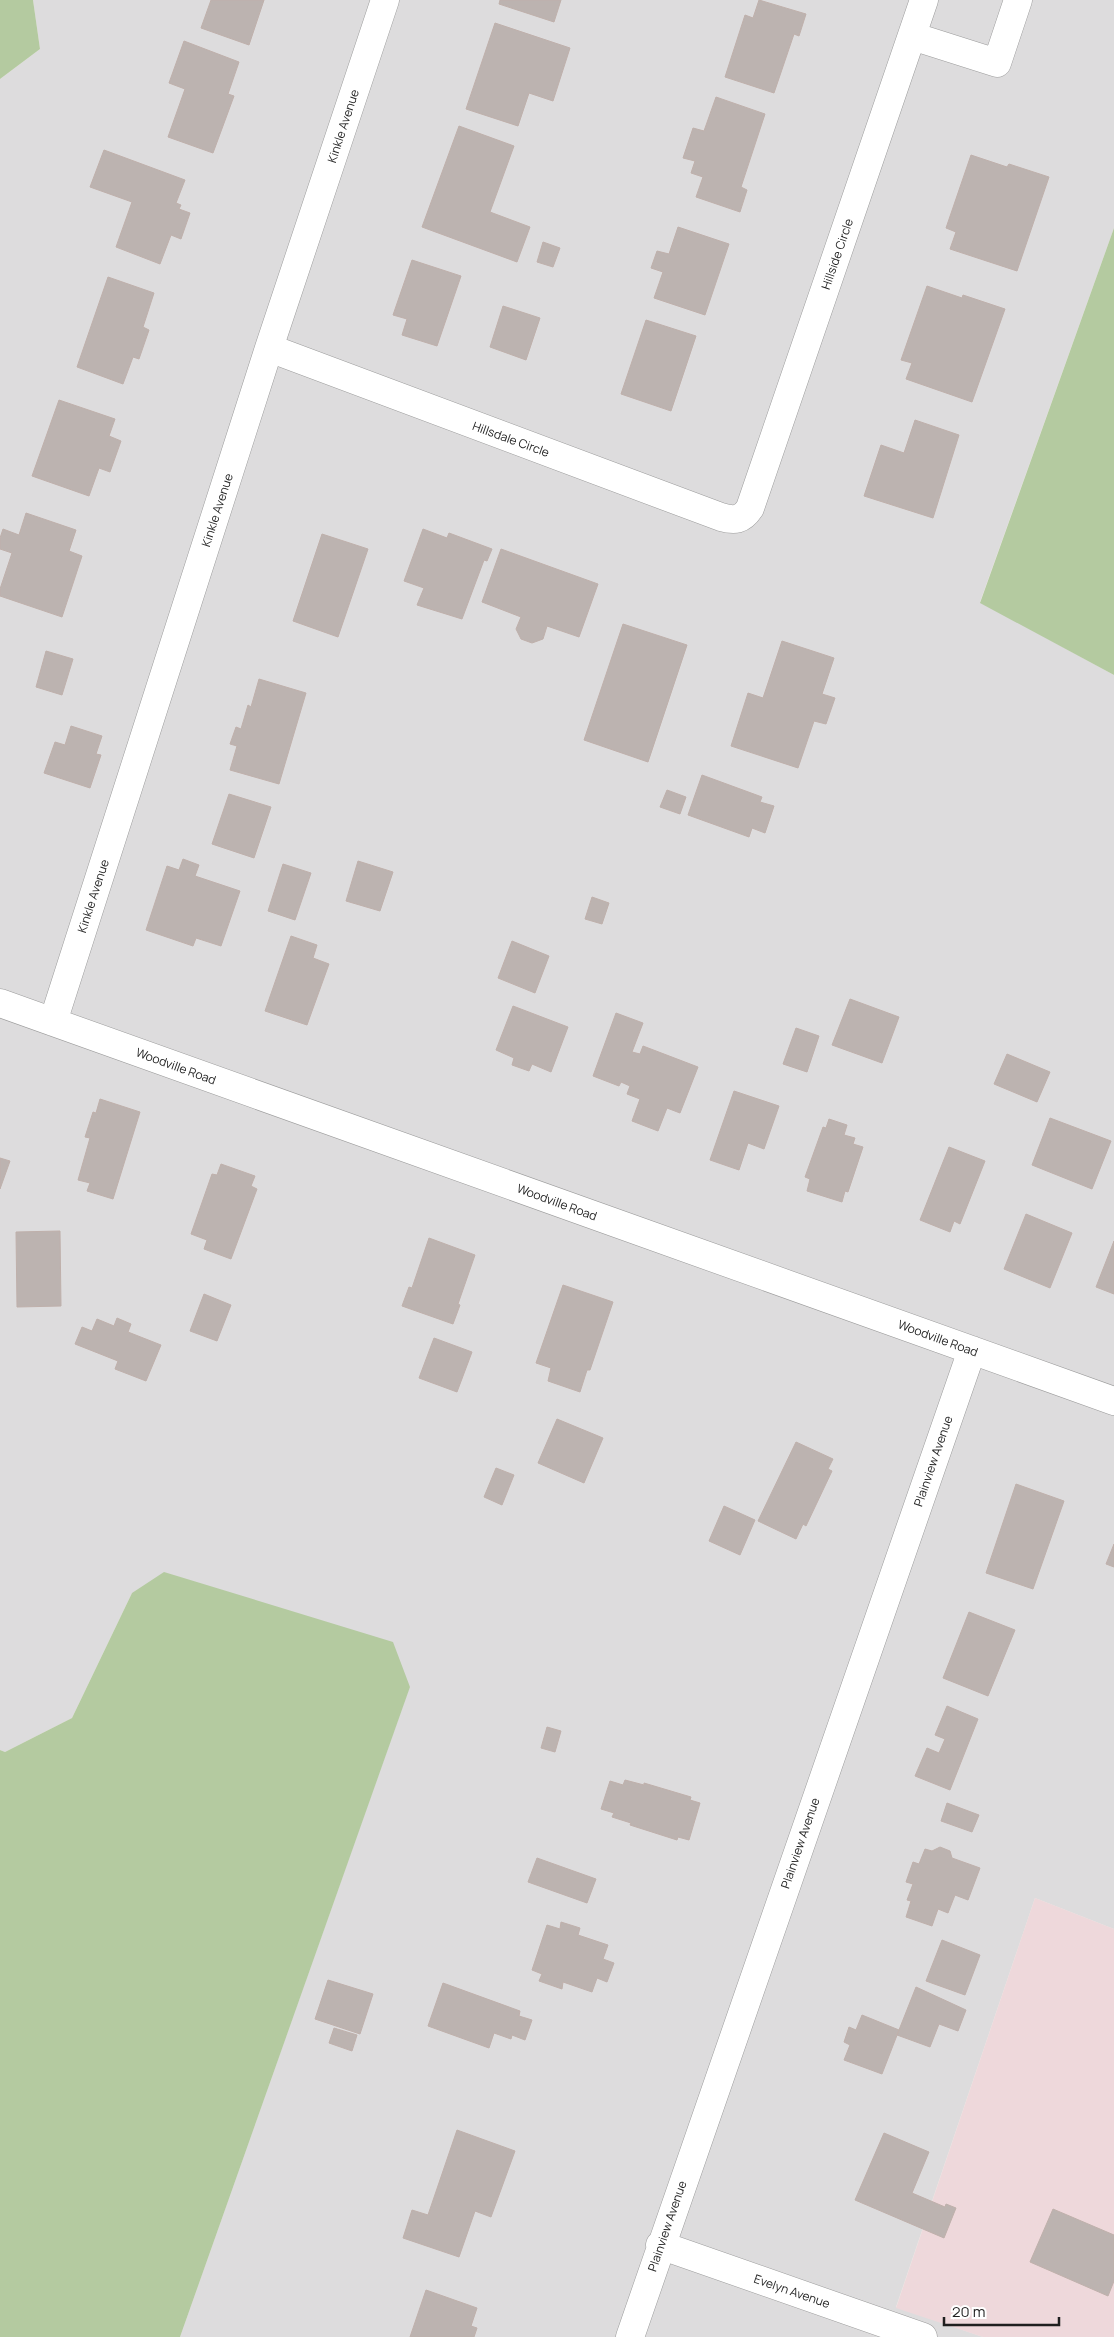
<svg xmlns="http://www.w3.org/2000/svg" width="1114" height="2337" font-family="Manrope,sans-serif">
<rect width="100%" height="100%" fill="#efebe7"/>
<!-- residential -->
<path fill="#dddcdd" d="M33,0H1114V228L980,602L1114,675V1929L1035,1898L896,2307L983,2337H180L410,1686L132,1593L72,1718L5,1752L0,1750V79L40,49Z"/>
<!-- commercial -->
<path fill="#eed8db" d="M1035,1898L1114,1929V2337H983L896,2308Z"/>
<!-- forest -->
<path fill="#b4caa0" d="M0,0H33L40,49L0,79Z
M1114,228V675L980,603Z
M164,1572L393,1642L410,1687L180,2337H0V1750L5,1752L72,1718L132,1593Z"/>
<!-- building -->
<path fill="#bcb3b0" stroke="#bfb0ab" d="M211,0H264L249,45L201,28Z
M500,0H561L554,22L499,4Z
M759,0L806,14L799,36L794,34L774,93L725,77L745,15L753,18Z
M495,23L570,48L553,101L529,93L518,126L466,109Z
M184,41L239,62L228,94L234,96L213,153L168,137L185,89L169,83Z
M716,97L765,114L741,187L747,190L740,212L696,197L703,177L691,173L695,161L683,158L693,128L704,131Z
M459,126L514,146L490,212L530,227L517,262L422,227Z
M104,150L185,180L176,203L181,205L179,209L190,213L181,239L171,235L160,264L116,247L132,202L90,187Z
M971,155L1007,167L1009,164L1049,177L1017,271L950,249L956,232L946,228Z
M678,227L729,244L705,315L654,298L663,272L651,268L657,251L669,254Z
M543,242L560,248L553,267L537,262Z
M412,260L461,276L437,346L402,335L407,319L393,315Z
M108,277L154,293L143,327L149,330L139,359L133,357L123,384L77,367Z
M927,286L962,298L963,295L1005,309L972,402L906,379L912,363L901,360Z
M503,306L540,318L526,360L490,347Z
M646,320L696,336L671,411L621,394Z
M59,400L115,419L109,436L121,441L110,472L99,468L89,496L32,476Z
M915,420L959,435L933,518L864,496L881,445L904,453Z
M26,513L76,530L69,551L82,556L62,617L0,596V589L12,553L0,549V538L3,529L19,535Z
M423,529L447,538L449,533L492,549L487,561L484,560L462,619L417,605L424,588L404,581Z
M322,534L368,549L338,637L293,621Z
M501,549L598,584L579,637L547,626L543,639L532,643L521,639L516,629L521,617L482,602Z
M623,624L687,645L648,762L584,740Z
M782,641L834,658L822,694L835,698L826,724L814,721L798,768L731,746L748,693L763,698Z
M46,651L73,659L62,695L36,687Z
M259,679L306,693L279,784L230,770L237,746L230,744L236,727L241,729L248,705L251,707Z
M71,726L102,736L96,754L101,755L90,788L44,773L55,742L65,745Z
M702,775L762,797L760,802L774,806L765,833L752,828L749,837L688,815Z
M667,790L686,797L680,814L660,807Z
M229,794L271,807L254,858L212,844Z
M183,859L199,865L195,876L240,891L221,946L196,938L193,946L146,930L167,866L179,870Z
M358,861L393,872L380,911L346,901Z
M283,864L311,873L295,920L268,911Z
M592,897L609,903L602,924L585,919Z
M291,936L317,945L313,958L329,964L307,1025L265,1011Z
M512,941L549,956L535,993L498,978Z
M850,999L899,1017L882,1063L832,1045Z
M513,1006L568,1027L551,1072L532,1064L529,1071L512,1065L514,1058L496,1050Z
M616,1013L643,1023L632,1052L640,1054L643,1046L698,1067L680,1113L667,1108L658,1131L632,1121L640,1099L627,1094L630,1086L621,1082L619,1086L593,1076Z
M796,1028L819,1036L807,1072L783,1064Z
M1007,1054L1050,1072L1037,1102L994,1084Z
M734,1091L779,1106L764,1149L748,1143L739,1170L710,1160Z
M100,1099L140,1112L113,1199L87,1191L90,1183L78,1180L90,1138L85,1137L93,1112L96,1113Z
M1050,1118L1111,1141L1092,1189L1032,1165Z
M829,1119L847,1125L844,1135L855,1138L853,1144L863,1147L848,1192L845,1191L842,1202L807,1191L810,1179L805,1177L823,1127L826,1128Z
M949,1147L985,1161L960,1224L954,1221L950,1232L920,1220Z
M0,1158L10,1161L0,1189Z
M221,1164L255,1176L251,1186L257,1189L231,1259L204,1249L207,1240L191,1234L212,1174L217,1175Z
M1026,1214L1072,1233L1050,1288L1004,1269Z
M60,1231L61,1306L17,1307L16,1232Z
M429,1238L475,1255L458,1304L460,1305L453,1324L402,1306L409,1287L412,1288Z
M1114,1241V1294L1096,1287Z
M563,1285L613,1302L590,1370H587L580,1392L548,1381L551,1368L536,1363Z
M204,1294L231,1305L217,1341L190,1331Z
M117,1318L131,1324L128,1332L161,1345L146,1381L115,1369L118,1361L75,1344L82,1327L92,1331L97,1319L114,1326Z
M434,1338L472,1352L457,1392L419,1378Z
M557,1419L603,1438L584,1483L538,1463Z
M796,1442L833,1459L828,1469L832,1471L806,1526L803,1524L796,1539L758,1521Z
M496,1468L514,1475L502,1505L484,1497Z
M1016,1484L1064,1501L1033,1589L986,1573Z
M724,1506L755,1520L740,1555L709,1541Z
M1114,1544V1567L1106,1564Z
M969,1612L1015,1630L988,1696L943,1678Z
M947,1706L978,1719L950,1790L915,1776L927,1748L939,1753L945,1739L935,1735Z
M547,1727L561,1731L555,1752L541,1748Z
M625,1780L644,1785V1783L691,1797L690,1800L700,1803L689,1840L678,1837L677,1840L630,1825L631,1823L612,1817L614,1813L601,1809L610,1781L623,1785Z
M947,1803L979,1815L972,1832L941,1821Z
M940,1847L950,1851L952,1858L980,1868L968,1900L955,1895L948,1913L938,1909L932,1926L906,1917L911,1901L907,1900L913,1884L906,1882L913,1862L919,1864L925,1849L932,1851Z
M537,1858L596,1879L587,1903L528,1882Z
M561,1922L580,1928L578,1935L608,1945L603,1959L614,1963L607,1982L597,1978L592,1992L563,1982L562,1989L539,1981L542,1974L532,1970L547,1925L560,1929Z
M942,1940L980,1955L965,1995L926,1981Z
M328,1980L373,1994L360,2034L315,2019Z
M443,1983L520,2011L519,2016L532,2020L525,2040L512,2035L511,2039L494,2033L489,2048L428,2026Z
M916,1987L966,2010L958,2031L939,2024L930,2047L897,2035Z
M862,2015L899,2030L882,2074L844,2060L850,2045L844,2042L849,2027L856,2030Z
M334,2028L357,2035L352,2051L329,2043Z
M457,2130L515,2151L491,2217L475,2211L459,2257L403,2238L412,2210L428,2215Z
M884,2133L929,2152L912,2193L945,2207L946,2204L956,2208L944,2238L855,2200Z
M1053,2209L1114,2235V2281L1108,2296L1030,2262Z
M426,2290L477,2308L471,2326L477,2328L474,2337H410Z"/>
<g fill="none" stroke-linecap="round" stroke-linejoin="round">
<!-- minor casing -->
<g stroke="#9c9c9c" stroke-width="29">
<path id="minor" d="M912,36L997,63L1018,0
M269,348L721,517C735,521 742,520 750,508L924,0
M0,1003L1114,1401
M53,1022L269,348L385,0
M660,2245L923,2337
M630,2337L972,1350"/>
</g>
<!-- minor -->
<use href="#minor" stroke="#fff" stroke-width="28"/>
</g>
<g text-anchor="middle" dominant-baseline="central" stroke-width="4.5" stroke-linejoin="round" paint-order="stroke">
<!-- street labels -->
<g font-size="12" fill="#1f1f1f" stroke="#fff">
<text transform="translate(343 126) rotate(-72)">Kinkle Avenue</text>
<text transform="translate(837 254) rotate(-71)">Hillside Circle</text>
<text transform="translate(511 439) rotate(20)">Hillsdale Circle</text>
<text transform="translate(217 510) rotate(-72)">Kinkle Avenue</text>
<text transform="translate(93 896) rotate(-72)">Kinkle Avenue</text>
<text transform="translate(176 1066) rotate(20)">Woodville Road</text>
<text transform="translate(557 1202) rotate(20)">Woodville Road</text>
<text transform="translate(938 1338) rotate(20)">Woodville Road</text>
<text transform="translate(933 1461) rotate(-71)">Plainview Avenue</text>
<text transform="translate(800 1843) rotate(-71)">Plainview Avenue</text>
<text transform="translate(667 2226) rotate(-71)">Plainview Avenue</text>
<text transform="translate(792 2291) rotate(19)">Evelyn Avenue</text>
</g>
</g>
<!-- scale -->
<path d="M944 2317v8h115v-8" fill="none" stroke="#1f1f1f" stroke-width="2.5"/>
<text x="952" y="2317" font-size="15" fill="#1f1f1f" stroke="#ffffff" stroke-width="4" paint-order="stroke">20 m</text>
</svg>
